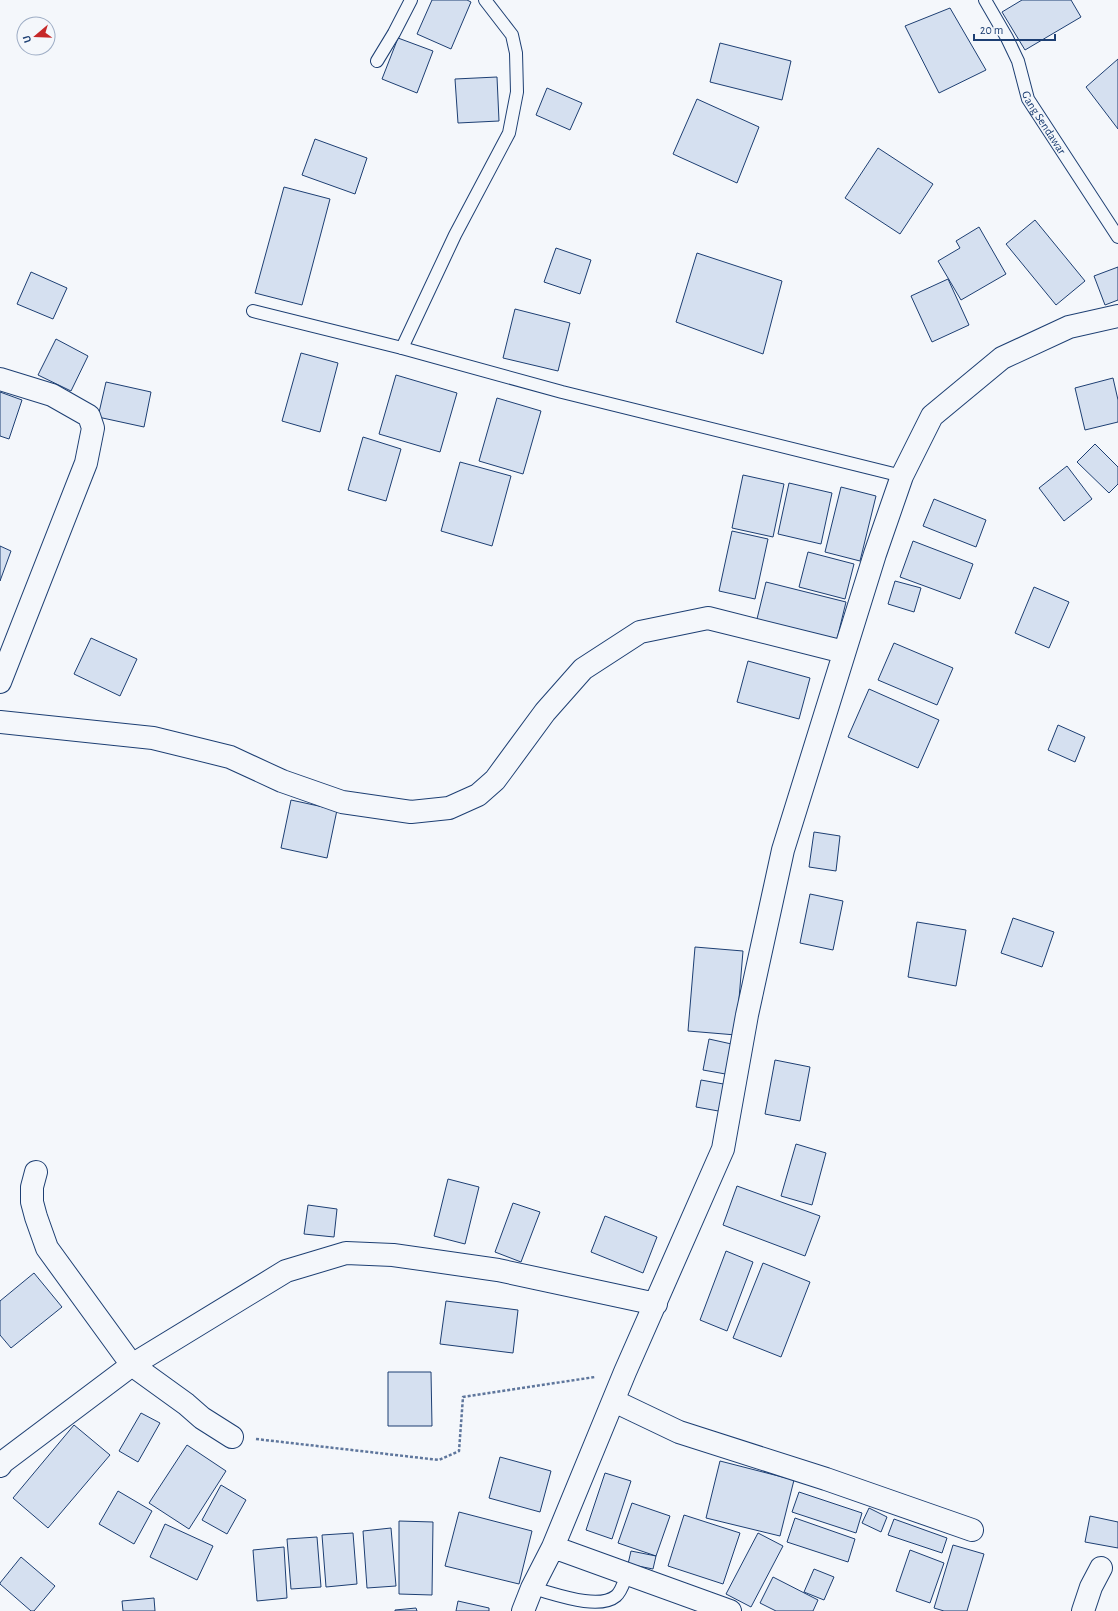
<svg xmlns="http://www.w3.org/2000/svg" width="1118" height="1611" font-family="'Alegreya Sans',sans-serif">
<rect width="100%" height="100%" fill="#f4f7fb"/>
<!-- building -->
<path fill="#d5e0f0" stroke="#1d3f73" d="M432,0H467L471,2L451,49L417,34Z
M1022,0H1071L1081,17L1025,50L1002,12Z
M950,8L986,70L939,93L905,26Z
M398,38L433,51L417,93L382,79Z
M720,43L791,61L782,100L710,82Z
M1118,59V129L1086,87Z
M497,77L499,121L458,123L455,79Z
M547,88L582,103L570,130L536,115Z
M697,99L759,127L737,183L673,154Z
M315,139L367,158L355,194L302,175Z
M878,148L933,184L900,234L845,198Z
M284,187L330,199L302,305L255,293Z
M1035,220L1085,281L1056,305L1006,244Z
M979,227L1006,274L961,300L938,261L960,248L956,241Z
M556,248L591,260L580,294L544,282Z
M697,253L782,281L763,354L676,322Z
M1118,267V300L1105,305L1094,276Z
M31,272L67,288L53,319L17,304Z
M948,279L969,325L932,342L911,296Z
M515,309L570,323L558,371L503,358Z
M56,339L88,356L71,391L38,375Z
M301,353L338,363L320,432L282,421Z
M396,375L457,393L440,452L379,434Z
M1113,378L1118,400V422L1085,430L1075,388Z
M106,382L151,392L144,427L98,417Z
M0,392L22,400L9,439L0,436Z
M497,398L541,411L523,474L479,461Z
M363,437L401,449L386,501L348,490Z
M1095,444L1118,467V484L1109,493L1077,462Z
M460,462L511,476L492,546L441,531Z
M1067,466L1092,499L1064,521L1039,488Z
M743,475L784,484L773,537L732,528Z
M789,483L832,493L821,544L778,534Z
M841,487L876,496L860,561L825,552Z
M934,499L986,520L976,547L923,526Z
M732,531L768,539L755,599L719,591Z
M913,541L973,564L960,599L900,577Z
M0,546L11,551L0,581Z
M808,552L854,564L845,599L799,587Z
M895,581L921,588L914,612L888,604Z
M766,582L846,602L836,643L756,623Z
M1034,587L1069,602L1049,648L1015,633Z
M91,638L137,659L120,696L74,674Z
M894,643L953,668L937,705L878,680Z
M748,661L810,678L799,719L737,702Z
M869,689L939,720L918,768L848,737Z
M1058,725L1085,737L1075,762L1048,750Z
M291,800L337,810L327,858L281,848Z
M814,832L840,836L836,871L809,867Z
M810,894L843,901L833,950L800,943Z
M1013,918L1054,932L1042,967L1001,953Z
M917,922L966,930L956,986L908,977Z
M695,947L743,951L736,1035L688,1031Z
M709,1039L736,1045L731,1075L703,1070Z
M775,1060L810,1067L800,1121L765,1114Z
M701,1080L729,1085L724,1112L696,1107Z
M796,1144L826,1153L812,1205L781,1196Z
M448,1179L479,1187L465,1244L434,1236Z
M737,1186L820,1216L805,1256L723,1225Z
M513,1203L540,1212L521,1262L495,1252Z
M308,1205L337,1209L334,1237L304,1234Z
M605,1216L657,1237L643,1273L591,1252Z
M726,1251L753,1262L727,1331L700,1320Z
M763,1263L810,1282L781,1357L733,1338Z
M34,1273L62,1307L11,1348L0,1335V1301Z
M446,1301L518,1310L513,1353L440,1344Z
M388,1372H431L432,1426H388Z
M141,1413L160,1423L138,1462L119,1451Z
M74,1425L110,1455L48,1528L13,1498Z
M187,1445L226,1471L189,1529L149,1503Z
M500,1457L551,1471L540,1512L489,1498Z
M720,1461L794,1480L780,1536L706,1518Z
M605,1473L631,1481L612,1539L586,1530Z
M221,1485L246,1500L227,1534L202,1520Z
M118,1491L152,1511L134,1544L99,1524Z
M799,1492L862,1513L856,1533L792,1512Z
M632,1503L670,1516L656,1556L618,1543Z
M869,1508L887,1517L881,1532L862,1523Z
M459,1512L532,1531L519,1584L445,1566Z
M684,1515L740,1533L723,1584L668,1566Z
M1090,1516L1118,1522V1548L1085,1542Z
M795,1518L855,1539L848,1562L787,1542Z
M894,1519L947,1538L942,1553L888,1535Z
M399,1521L433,1522L432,1595L399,1594Z
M165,1524L213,1546L197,1580L150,1557Z
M391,1528L396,1586L367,1588L363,1531Z
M353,1533L357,1584L326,1587L322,1535Z
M758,1533L783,1546L751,1607L726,1594Z
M317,1537L321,1587L291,1589L287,1539Z
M953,1545L984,1554L967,1611H944L934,1608Z
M284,1547L287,1598L257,1601L253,1550Z
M910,1550L944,1563L930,1603L896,1591Z
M631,1551L656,1556L653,1569L628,1564Z
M21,1557L55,1586L34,1611H31L0,1584V1583Z
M814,1569L834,1577L824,1600L804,1592Z
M773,1577L818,1600L813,1611H776L760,1603Z
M154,1598L155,1611H123L122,1601Z
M458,1601L489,1608V1611H456Z
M416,1608L417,1611H395V1610Z"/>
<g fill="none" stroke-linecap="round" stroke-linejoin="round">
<!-- service casing -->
<g stroke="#1d3f73" stroke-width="14">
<g id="service">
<path id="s1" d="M985,0L1007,38L1018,61L1028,99L1118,237"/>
<path d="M377,61L394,33L411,0"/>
<path d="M253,311L402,348L562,392L902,476"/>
<path d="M402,348L455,235L509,133L517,92L516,53L512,35L485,0"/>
<path d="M532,1588C553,1593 598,1611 616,1596C622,1591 624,1581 627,1574"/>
</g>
</g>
<!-- minor casing -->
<g stroke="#1d3f73" stroke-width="24">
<path id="minor" d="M0,379L52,395L89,416L93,428L86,463L0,682
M0,722L153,738L230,757L282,781L342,802L411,812L449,808L478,795L495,780L545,712L583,669L640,632L708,618L844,652
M36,1172L32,1187V1202L36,1217L47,1248L132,1365L186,1404L202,1418L232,1437
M614,1401L679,1432L826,1479L972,1530
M0,1466L3,1462L132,1365L286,1271L346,1253L393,1255L498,1270L656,1304
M553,1547L730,1611
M523,1611L532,1588L553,1547L625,1372L723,1149L747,1015L783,850L875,554L902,476L932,416L1002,358L1069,327L1118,316
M1083,1611L1091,1587L1101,1568"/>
</g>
<!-- path -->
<path stroke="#5e769c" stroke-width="2.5" stroke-dasharray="3 2" stroke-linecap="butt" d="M256,1439L439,1460L459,1451L463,1397L595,1377"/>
<!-- service -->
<use href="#service" stroke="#f4f7fb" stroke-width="12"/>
<!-- minor -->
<use href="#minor" stroke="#f4f7fb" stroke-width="22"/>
</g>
<g text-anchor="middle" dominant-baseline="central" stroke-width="3" stroke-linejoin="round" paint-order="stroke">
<!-- street labels -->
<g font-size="12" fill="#1d3f73" stroke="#f4f7fb">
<text stroke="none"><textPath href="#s1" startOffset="137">Gang Sendawar</textPath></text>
</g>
</g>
<!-- north arrow -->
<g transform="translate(36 36) rotate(251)"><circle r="19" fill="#f4f7fb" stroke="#9eadc5"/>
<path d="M0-3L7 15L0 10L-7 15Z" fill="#c62828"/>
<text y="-6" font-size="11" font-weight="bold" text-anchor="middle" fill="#1d3f73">U</text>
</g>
<!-- scale -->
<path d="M974 34v6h81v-6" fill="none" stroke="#1d3f73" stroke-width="2"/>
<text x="980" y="34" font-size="12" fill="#1d3f73" stroke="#f4f7fb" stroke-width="3" paint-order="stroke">20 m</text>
</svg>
